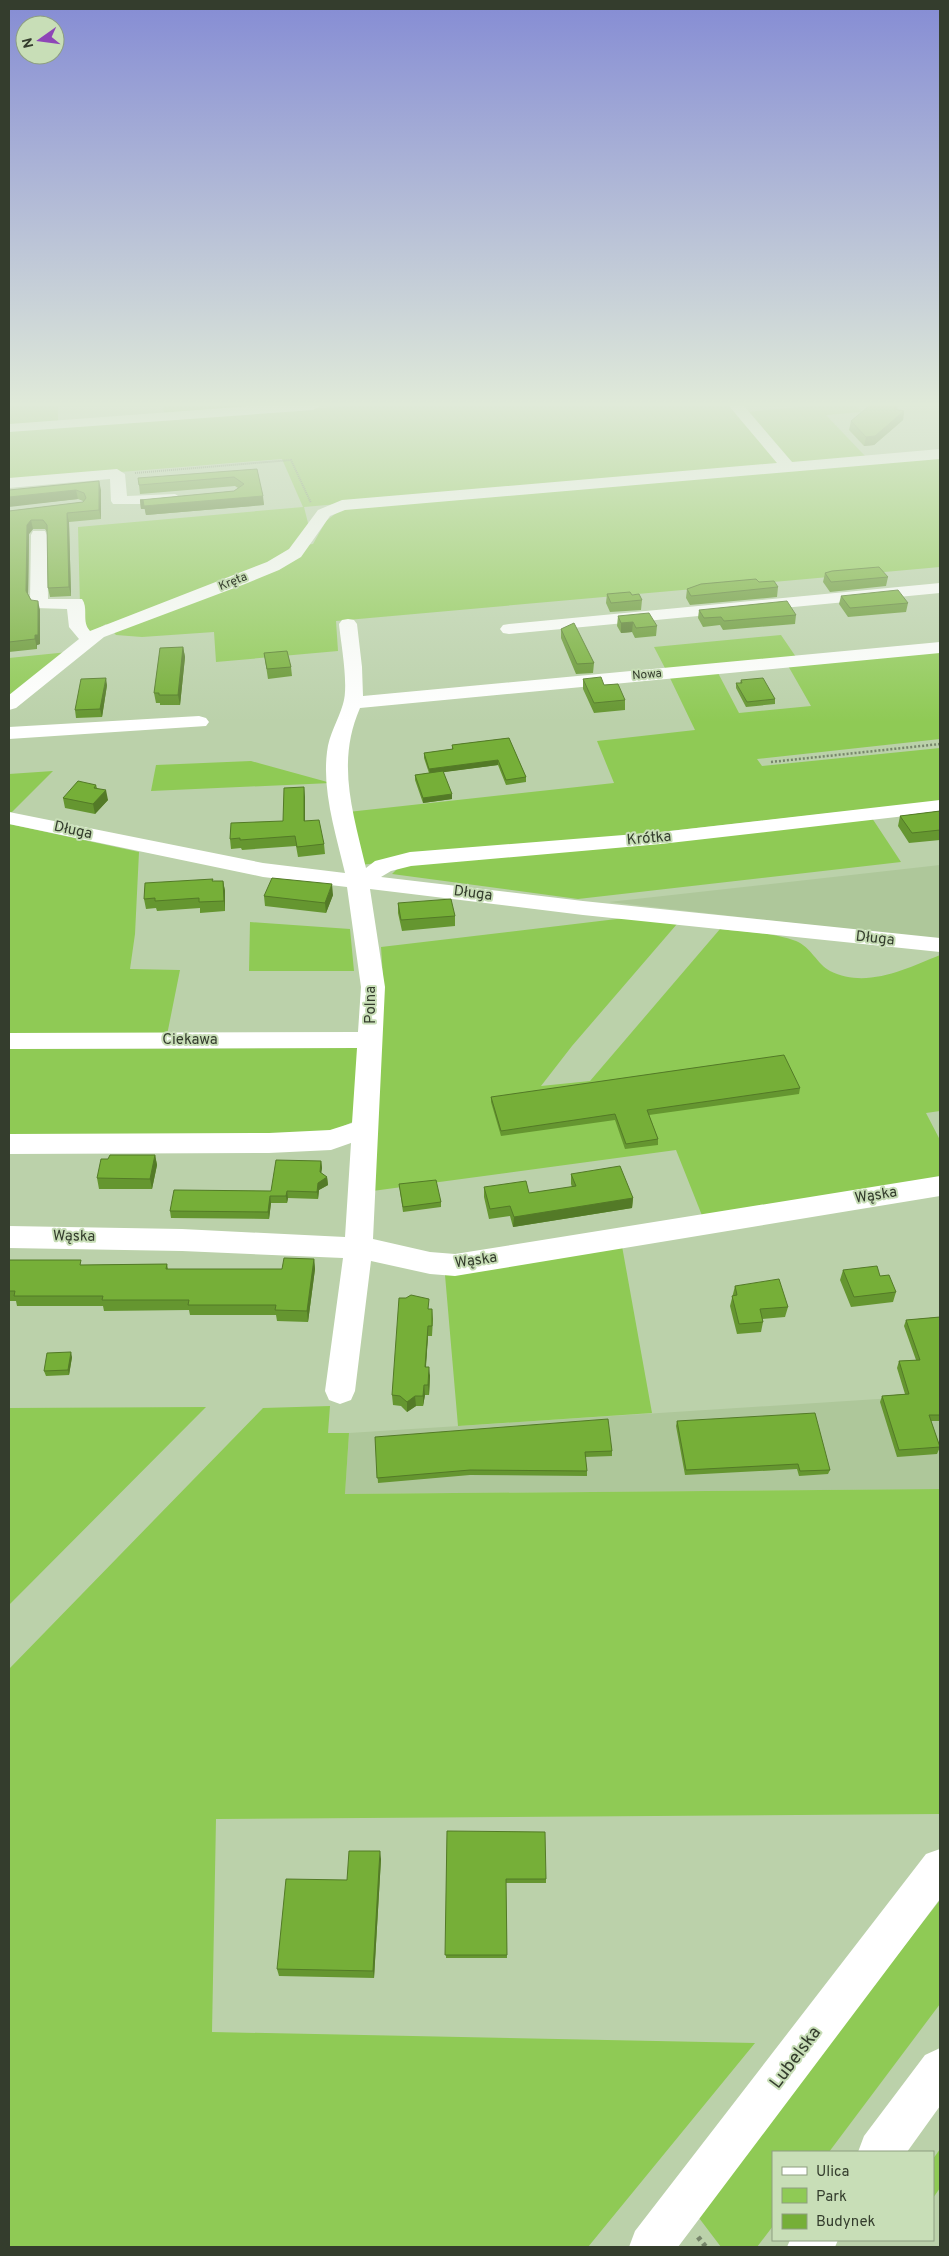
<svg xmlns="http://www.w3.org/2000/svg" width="949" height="2256" font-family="Overpass,sans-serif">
<rect width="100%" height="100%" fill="#bbd1aa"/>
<!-- built -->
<path fill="#aec79a" d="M940,865V940L609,902Z
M940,1395V1489L345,1494L349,1433Z"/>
<!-- green -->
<path fill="#8fca55" d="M9,406H58V421L9,425Z
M163,406H234L235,409L164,413Z
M351,406H731L780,465L304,507L309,527L297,546L313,544L326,521L344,507L940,457V567L336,621L338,651L216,662L214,632L142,637L116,635L106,624L92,632L86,630L80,605L78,527L303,507L282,459L9,481V431Z
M812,406H857L862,412L826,415L866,457L795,463L788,460L747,412Z
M781,635L796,657L666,670L654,647Z
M940,649V739L757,759L762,766L940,748V801L360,865L348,812L614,783L597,741L695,730L669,676L717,671L739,713L811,706L787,664Z
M68,652L9,697V658Z
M251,761L331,783L151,791L156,765Z
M53,771L12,812H9V774Z
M872,818L901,862L578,899L392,874L398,868L407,865Z
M9,824L139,852L135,934L130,969L180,970L167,1035L9,1034Z
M625,918L677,924L572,1046L541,1086L590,1081L720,929C745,932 772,932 796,941C811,947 817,964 830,971C866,989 906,969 940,955V1111L926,1113L940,1140V1180L703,1218L676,1150L365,1192L384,993L381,947Z
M250,922L350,929L354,971H249Z
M364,1048L357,1120L330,1132L9,1138V1049Z
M622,1246L652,1413L458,1426L445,1275Z
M330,1406L328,1433H349L345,1494L940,1489V1814L216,1819L212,2032L755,2043L588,2247H9V1669L263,1408Z
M206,1407L9,1605V1408Z
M940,1900V2004L829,2152H773V2226L757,2247H721L696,2214Z
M940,2149V2188L933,2198V2159Z"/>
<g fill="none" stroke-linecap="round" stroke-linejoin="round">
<!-- path-far2 -->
<path stroke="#77866b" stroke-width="2" stroke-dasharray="1 1" stroke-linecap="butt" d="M135,473L291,460L311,503"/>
<!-- path-far1 -->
<path stroke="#77866b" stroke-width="2.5" stroke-dasharray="2 2" stroke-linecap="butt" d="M771,762L940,744"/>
<!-- path -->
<path stroke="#77866b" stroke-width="5" stroke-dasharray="4 4" stroke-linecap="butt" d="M698,2237L706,2247"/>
<!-- minor -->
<path fill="#fff" fill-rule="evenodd" d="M252,406H320L313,410L9,432V424Z
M729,406H744L792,462L940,449V459L345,510L330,516L301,557L279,570L245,584L104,637L16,708L9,710V695L79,639L69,627L67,609L35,608L30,600L31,535L33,531H45L47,535L48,599H82C89,609 81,621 90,631L267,562L289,549L318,510L342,500L777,463Z
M117,469L125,474L127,496L175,494L183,499L175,504H113L111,501L110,479L9,488V478Z
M940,583V593L509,634L503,633L500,629L503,625L509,624Z
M348,619L354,620L357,624L362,667L363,696L940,642V653L360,708C336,763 353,812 366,868L375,861L410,852L661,832L940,800V812L661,844L411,866L391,871L381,877L583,901L940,938V952L583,915L370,889L385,987L373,1239L430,1252L455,1254L940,1176V1196L455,1276L430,1274L371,1261L355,1391L351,1400L340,1404L329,1400L325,1391L343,1258L182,1251L9,1248V1226L182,1229L345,1237L351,1143L331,1150L269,1153L9,1154V1134L269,1133L330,1130L352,1123L357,1048L9,1049V1033L358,1032L361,987L347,887L263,877L9,824V812L263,863L345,873C336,834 322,792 327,752C329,734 338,721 343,704C349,686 341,644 339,624L342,620Z
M199,716L206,718L209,722L206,726L9,739V727Z
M940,1849V1899L678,2247H629L635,2231L926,1854Z"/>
<!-- highway -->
<path fill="#fff" fill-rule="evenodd" d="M940,2048V2106L907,2152H858L864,2136L925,2055Z
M790,2240H838L835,2247H787Z"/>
</g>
<!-- wall -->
<path fill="#659630" d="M869,406H898L897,410L904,411L903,420L874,445L864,446L849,430L851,421Z
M257,469L264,505L146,515L145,509H141L140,500L234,491L238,488L235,486L140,494L139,485Z
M9,490H101V519L69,522L71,596L50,597L48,588L47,532L45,529H33L29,534L28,594L31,600L40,610V644L37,645V649L9,652V511L83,502V501L78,499L9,506Z
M825,573L888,577L886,586L830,592L823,582Z
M759,582L778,587L777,597L690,605L686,598L687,589Z
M607,594L642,600L641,610L610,612L606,603Z
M841,596L908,603L906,612L848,617L839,604Z
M699,610L796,615L795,624L723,630L720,625L703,627L698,618Z
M618,616L657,626L656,636L635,638L632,632L621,633L617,626Z
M561,629L594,663L593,673L576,674L561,638Z
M183,647L185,657L180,705H160V703H156L154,693Z
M264,653L291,667L292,676L268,679Z
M583,679L604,685L625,700V710L594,713L583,689Z
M741,680L775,699V704L746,707L736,688V683H740Z
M107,685L102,717L76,718L75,710Z
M509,738L526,777V782L506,785L498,765L443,772L452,799L423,803L415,780V775L429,773L424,758V753L452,749V745Z
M96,785L97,788L108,800L95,814L65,808L63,798Z
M304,787L305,821L324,844L325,854L298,857L296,846L242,850L241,848L231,849L230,839L283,821Z
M940,811V840L909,843L898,826L900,816Z
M213,881H223L225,891V911L200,913V908L157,911L156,908L146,909L144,899Z
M333,895L326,913L265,906L264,896Z
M398,903L455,916V926L402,931L398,913Z
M800,1088L799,1094L649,1115L658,1139V1145L625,1149L615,1120L501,1136L491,1102V1097Z
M155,1155L157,1165L152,1189H99L97,1178L108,1159Z
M321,1161L322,1168L321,1173L327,1177L328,1185L319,1190L318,1199L288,1198L287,1203H271L269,1219L171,1218L170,1211L271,1191Z
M571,1174L633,1198L632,1208L513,1227L510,1216L489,1219L484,1197V1187L529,1193L572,1187L571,1184Z
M399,1184L441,1202V1207L403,1212Z
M314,1259L315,1269L308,1322L277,1321L276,1315H190L189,1310L104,1311L103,1306H17L16,1301H9V1260L83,1265L167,1264L168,1269H282Z
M843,1270L880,1276L896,1292L893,1302L851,1307L840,1280Z
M735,1286L788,1307L785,1317L762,1319L763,1322L761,1332L737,1334L730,1306Z
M429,1309H432L433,1319L432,1336H428L426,1367L430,1376L429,1395H425L423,1406H416L407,1412L401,1406L393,1405L392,1395Z
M940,1317V1421H931L940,1447L937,1454L897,1457L880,1402L882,1396L905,1394L897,1368L899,1361L916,1360L904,1326L906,1320Z
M72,1357L69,1375L46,1376L44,1371Z
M677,1421L830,1470L828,1474L799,1476L797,1469L685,1475L676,1426Z
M375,1437L612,1451V1456L585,1457L587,1471V1476L470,1475L378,1483Z
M447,1831L546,1879V1883H506L507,1958H446Z
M381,1859L374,1978L279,1976L277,1969L347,1880Z"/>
<!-- shaded-wall -->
<path fill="#537a27" d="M904,411L903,420L874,445L864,446L866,437Z
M99,481L101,490V519L99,510Z
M76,490L78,499L9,507V497Z
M263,496L264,505L146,515L144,506Z
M140,500H143L145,509H141Z
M67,513L69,522L71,596L69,587Z
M31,520L33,529L29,534L28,600L26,591L27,525Z
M38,601L40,610V644L37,645V649L35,639Z
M633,622L632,632L621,633V623Z
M183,647L185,657L180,705L178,695Z
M106,678L107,685L102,717L100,709Z
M498,760V765L430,774L429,769Z
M304,787L305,797V831L304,821Z
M106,790L108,800L95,814L93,804Z
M452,794V799L423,803V798Z
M223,881L225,891V911L224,901Z
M332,884L333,895L326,913L325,903Z
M155,1155L157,1165L152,1189L150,1179Z
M321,1161L322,1168L320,1180V1172Z
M327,1177L328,1185L319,1190L318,1199L317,1192L318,1183Z
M287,1191L288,1198L287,1203L286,1196Z
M270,1196L271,1203L269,1219L268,1212Z
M633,1198L632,1208L513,1227L514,1217Z
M314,1259L315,1269L308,1322L307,1311Z
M428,1326V1336L425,1377V1367Z
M71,1352L72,1357L69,1375L68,1370Z
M429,1367L430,1376L429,1395L428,1385Z
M424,1385L425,1395L423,1406V1396Z
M415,1396L416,1406L407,1412V1402Z
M380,1851L381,1859L374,1978L373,1971Z"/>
<!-- building -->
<path fill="#76af38" stroke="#537a27" d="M869,406H897L894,409L904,411L875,436L866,437L851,421Z
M257,469L263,496L144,506L143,500H140L234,491L244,484L234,477L139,485L138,478Z
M99,481V510L67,513L69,587L48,588L47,525L43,520H31L27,525L26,591L31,600L38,601V635H35V639L9,642V511L83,502L86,498L84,493L76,490L9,497V490Z
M879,567L888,577L831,582L825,573L832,571Z
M756,579L759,582L774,581L778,587L691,596L687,589L701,584Z
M898,590L908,603L850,608L841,596Z
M630,592L632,595L639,594L642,600L611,603L607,594Z
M787,601L796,615L724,621L721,617L704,618L699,610Z
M649,613L657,626L636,628L633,622L621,623L618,616Z
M574,623L594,663L577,664L561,629Z
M183,647L178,695H159V693H154L160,648Z
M287,651L291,667L267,669L264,653Z
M601,677L604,685L618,684L625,700L594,703L583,679Z
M106,678L100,709L75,710L81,679Z
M763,678L775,699L747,702L736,683H742L741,680Z
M509,738L526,777L506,780L498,760L429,769L424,753L453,749L452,745Z
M443,771L452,794L423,798L415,775Z
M78,781L96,785L94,788L106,790L93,804L63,798Z
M304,787V821L319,820L324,844L297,847L295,836L240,840V838L230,839L231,823L283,821L284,788Z
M940,811V830L912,833L900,816Z
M272,878L332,884L325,903L264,896Z
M213,879L212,881H223L224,901L199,902V898L155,901V898L144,899L145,883Z
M451,899L455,916L401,920L398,903Z
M784,1055L800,1088L647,1110L658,1139L626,1144L615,1114L501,1131L491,1097Z
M110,1155H155L150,1179L97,1178L101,1159H108Z
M276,1160L321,1161L320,1172L327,1177L318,1183L317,1192L287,1191L286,1196H270L268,1212L170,1211L174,1190L271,1191Z
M620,1166L633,1198L514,1217L510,1206L490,1209L484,1187L526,1181L529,1193L576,1186L571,1174Z
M436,1180L441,1202L403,1207L399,1184Z
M284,1258L314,1259L307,1311L275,1310L276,1305H188L189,1300H102L103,1296H14L15,1291H9V1260H81L80,1265L167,1264L166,1269H282Z
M877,1266L880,1276L889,1275L896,1292L854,1297L843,1270Z
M779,1279L788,1307L760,1309L763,1322L739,1324L732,1296L737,1295L735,1286Z
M411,1295L429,1299L428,1309H432V1326H428L425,1367H429L428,1385H424L423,1396H415L407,1402L400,1396L392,1395L399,1298H406Z
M940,1317V1415H929L940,1447L899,1450L882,1396L909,1394L899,1361L920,1360L906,1320Z
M71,1352L68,1370L44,1371L47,1353Z
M815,1413L830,1470L800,1471L798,1464L686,1470L677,1421Z
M608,1419L612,1451L585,1452L587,1471L470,1470L377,1478L375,1437Z
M447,1831L545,1832L546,1879H506L507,1955H445Z
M349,1851H380L373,1971L277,1969L286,1879L347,1880Z"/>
<!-- sky -->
<linearGradient id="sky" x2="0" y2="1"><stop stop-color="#858cd4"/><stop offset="0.56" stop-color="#e0ead9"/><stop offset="1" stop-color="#e0ead9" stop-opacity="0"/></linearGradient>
<rect width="949" height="722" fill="url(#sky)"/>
<g text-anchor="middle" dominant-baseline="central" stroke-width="4" stroke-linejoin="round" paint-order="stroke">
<!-- far-street labels -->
<g font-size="12" fill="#343d2d" stroke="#c8deb7">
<text transform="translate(233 582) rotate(-22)">Kręta</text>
<text transform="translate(647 675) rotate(-5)">Nowa</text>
</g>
<!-- street labels -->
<g font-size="15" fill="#343d2d" stroke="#c8deb7">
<text transform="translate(73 831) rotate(12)">Długa</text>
<text transform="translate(649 839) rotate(-5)">Krótka</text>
<text transform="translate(473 894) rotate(7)">Długa</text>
<text transform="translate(875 939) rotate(6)">Długa</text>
<text transform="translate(371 1005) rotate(-90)">Polna</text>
<text x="190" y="1040">Ciekawa</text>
<text transform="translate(876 1196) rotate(-9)">Wąska</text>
<text transform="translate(74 1237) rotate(1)">Wąska</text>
<text transform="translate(476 1261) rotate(-8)">Wąska</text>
</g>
<!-- near-street labels -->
<g font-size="18" fill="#343d2d" stroke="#c8deb7">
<text transform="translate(796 2058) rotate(-53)">Lubelska</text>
</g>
</g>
<!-- border -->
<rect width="949" height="2256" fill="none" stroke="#343d2d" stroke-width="20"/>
<!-- legend -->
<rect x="772" y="2151" width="162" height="90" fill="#c8deb7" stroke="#8d9e80"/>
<rect x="782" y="2167" width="25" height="8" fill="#ffffff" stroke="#8d9e80"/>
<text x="816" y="2176" font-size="15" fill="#343d2d">Ulica</text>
<rect x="782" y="2188" width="25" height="15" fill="#8fca55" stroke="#8d9e80"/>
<text x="816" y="2201" font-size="15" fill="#343d2d">Park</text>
<rect x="782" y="2214" width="25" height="15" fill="#76af38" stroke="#8d9e80"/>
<text x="816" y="2226" font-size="15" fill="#343d2d">Budynek</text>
<!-- north arrow -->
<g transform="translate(40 40) rotate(256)"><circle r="24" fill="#c8deb7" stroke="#8d9e80"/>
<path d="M0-4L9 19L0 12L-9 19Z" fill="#8e45b7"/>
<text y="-8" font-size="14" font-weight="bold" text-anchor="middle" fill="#343d2d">N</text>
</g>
</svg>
